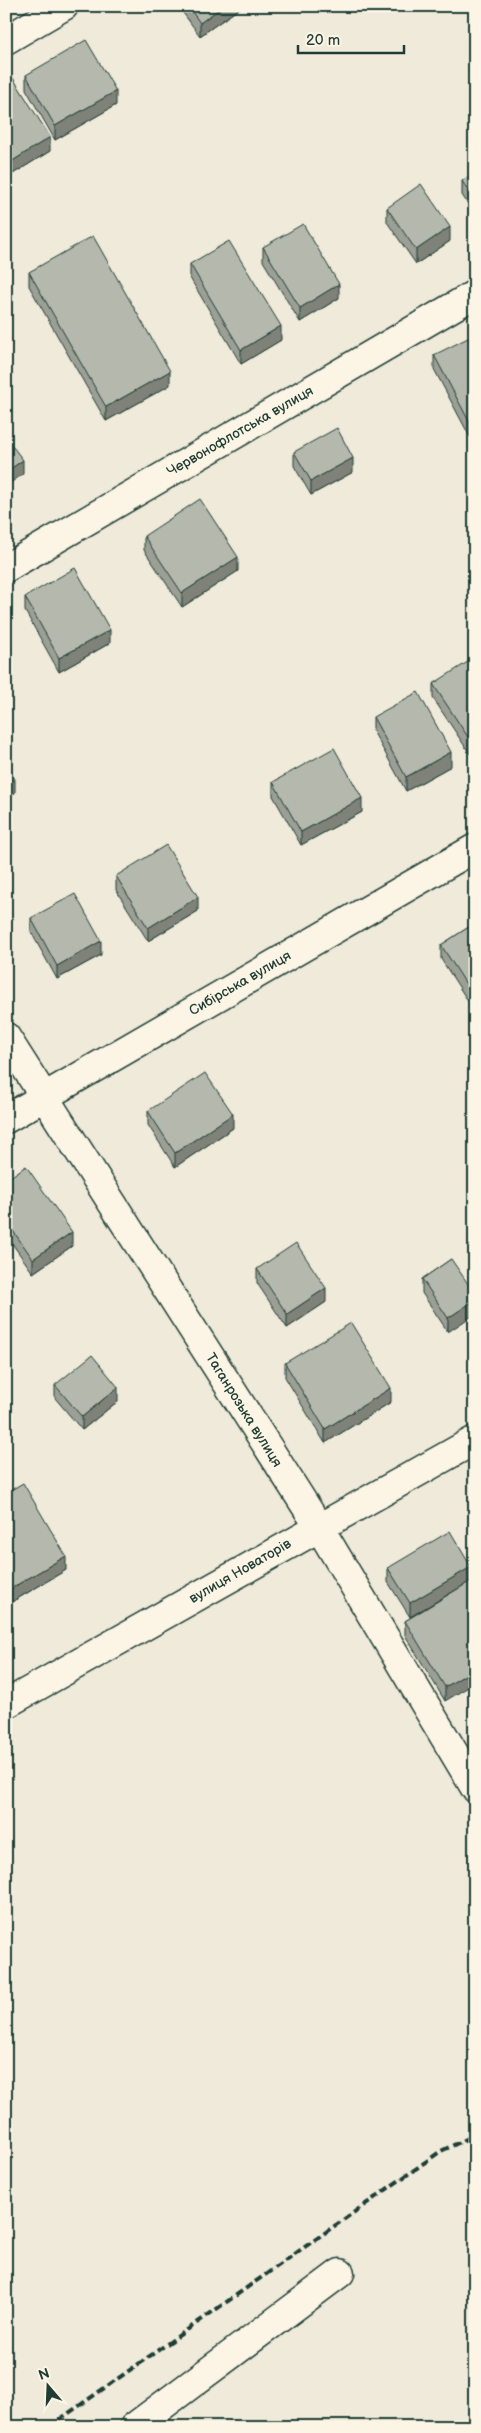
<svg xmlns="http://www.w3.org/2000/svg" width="481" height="2433" font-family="'Balsamiq Sans',sans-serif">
<rect width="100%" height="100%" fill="#efeada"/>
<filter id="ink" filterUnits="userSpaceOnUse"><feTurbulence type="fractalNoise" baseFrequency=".02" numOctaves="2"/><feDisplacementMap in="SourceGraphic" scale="10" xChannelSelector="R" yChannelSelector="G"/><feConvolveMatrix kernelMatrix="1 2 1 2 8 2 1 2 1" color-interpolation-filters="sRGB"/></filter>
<g filter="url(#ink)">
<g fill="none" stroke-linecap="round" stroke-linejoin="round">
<!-- street casing -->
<g stroke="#1f3d34" stroke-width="31">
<path id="street" d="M6,40L64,6
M6,568L475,294
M6,1037L319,1527L475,1788
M6,1119L475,848
M6,1704L475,1440
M134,2427L340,2273"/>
</g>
<!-- street -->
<use href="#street" stroke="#fcf5e5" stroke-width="28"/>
<!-- rail -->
<path stroke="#1f3d34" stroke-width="4" stroke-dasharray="8 4" stroke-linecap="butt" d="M49,2427L441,2151L475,2135"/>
</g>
<!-- wall -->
<path fill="#9c9f95" stroke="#1f3d34" d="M178,6H240V8L200,36Z
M475,58V85L469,75V62Z
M26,75L116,105L55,140L26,89Z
M6,83L50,151L11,175L6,168Z
M475,172V215L462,195V181Z
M387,208L450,241L416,264L387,222Z
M263,247L339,298L300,322L263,261Z
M190,264L281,340L241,364L190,278Z
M29,272L170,385L106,421L29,286Z
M475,351V434L470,437L434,369V355Z
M294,452L353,472L311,495L294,466Z
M144,536L238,571L182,607L144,550Z
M25,597L110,643L59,672L25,611Z
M475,642V662L472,658V644Z
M475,665V750L470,754L433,698V684Z
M373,717L451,766L406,791L373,731Z
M273,782L362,812L301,845L273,796Z
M116,876L198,911L148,941L116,890Z
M31,918L101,955L57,979L31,932Z
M475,923L468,1001L441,959V945Z
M148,1111L233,1128L175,1167L148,1125Z
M6,1180L72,1246L33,1273L6,1235Z
M451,1259L448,1332L422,1293V1279Z
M257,1269L326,1302L287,1328L257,1283Z
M285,1363L391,1402L325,1443L285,1377Z
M55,1385L118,1401L82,1430L55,1398Z
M6,1493L66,1570L10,1603L6,1596Z
M388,1568L471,1581L445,1701L405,1635V1621L442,1598L410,1617L388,1582Z"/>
<!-- shaded-wall -->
<path fill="#7f8279" stroke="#1f3d34" d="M223,6H240V8L200,36V23Z
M305,6H310L305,10Z
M116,91V105L55,140V126Z
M50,137V151L11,175V162Z
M450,227V241L416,264V250Z
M339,284V298L300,322V308Z
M281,326V340L241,364V350Z
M170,371V385L106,421V407Z
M475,421V434L470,437V423Z
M353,458V472L311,495V481Z
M23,460V474L6,486V472Z
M238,557V571L182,607V593Z
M110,630V643L59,672V658Z
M475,736V750L470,754V740Z
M451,752V766L406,791V777Z
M15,779V793L6,799V785Z
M362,798V812L301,845V832Z
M198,897V911L148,941V928Z
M101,941V955L57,979V966Z
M475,982V996L468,1001V987Z
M233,1114V1128L175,1167V1153Z
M72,1232V1246L33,1273V1259Z
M326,1288V1302L287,1328V1314Z
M475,1300V1314L448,1332V1318Z
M118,1387V1401L82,1430V1417Z
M391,1388V1402L325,1443V1429Z
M66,1556V1570L10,1603V1589Z
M471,1567V1581L410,1617V1603Z
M475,1669V1683L445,1701V1687Z"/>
<!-- building -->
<path fill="#b5b9ad" stroke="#1f3d34" d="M188,6H223L200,23Z
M86,40L116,91L55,126L26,75Z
M475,58V72L469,62Z
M13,78L50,137L11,162L6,154V83Z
M475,172V201L462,181Z
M421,184L450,227L416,250L387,208Z
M303,224L339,284L300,308L263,247Z
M93,236L170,371L106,407L29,272Z
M229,241L281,326L241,350L190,264Z
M468,338L475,351V421L470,423L434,355Z
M337,428L353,458L311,481L294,452Z
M6,438L23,460L6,472Z
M200,499L238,557L182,593L144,536Z
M75,568L110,630L59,658L25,597Z
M475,642V648L472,644Z
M471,660L475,665V736L470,740L433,684Z
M418,692L451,752L406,777L373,717Z
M334,748L362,798L301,832L273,782Z
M6,767L15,779L6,785Z
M166,845L198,897L148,928L116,876Z
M75,894L101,941L57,966L31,918Z
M475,923V982L468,987L441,945Z
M205,1073L233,1114L175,1153L148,1111Z
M26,1166L72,1232L33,1259L6,1221V1180Z
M296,1243L326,1288L287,1314L257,1269Z
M451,1259L475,1294V1300L448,1318L422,1279Z
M351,1323L391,1388L325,1429L285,1363Z
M92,1355L118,1387L82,1417L55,1385Z
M23,1483L66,1556L10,1589L6,1583V1493Z
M450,1531L471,1567L410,1603L388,1568Z
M471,1581L475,1587V1669L445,1687L405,1621Z"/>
</g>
<g text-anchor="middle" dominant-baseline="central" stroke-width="4" stroke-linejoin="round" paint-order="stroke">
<!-- street labels -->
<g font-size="14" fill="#1f3d34" stroke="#fcf5e5">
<text transform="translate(240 431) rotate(-30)">Червонофлотська вулиця</text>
<text transform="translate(240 983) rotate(-30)">Сибірська вулиця</text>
<text transform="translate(244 1410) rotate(58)">Таганрозька вулиця</text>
<text transform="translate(240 1571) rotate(-30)">вулиця Новаторів</text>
</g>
</g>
<!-- margin -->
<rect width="481" height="2433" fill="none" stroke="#fcf5e5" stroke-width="25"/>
<rect x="12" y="12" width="456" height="2408" fill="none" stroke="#1f3d34" stroke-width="2" filter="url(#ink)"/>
<!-- north arrow -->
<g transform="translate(48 2386) rotate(341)" stroke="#fcf5e5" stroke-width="4" paint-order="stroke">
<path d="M0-4L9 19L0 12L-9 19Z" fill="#1f3d34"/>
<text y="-8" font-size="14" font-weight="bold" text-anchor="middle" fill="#1f3d34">N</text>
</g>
<!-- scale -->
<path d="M298 45v8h106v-8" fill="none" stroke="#1f3d34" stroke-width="2.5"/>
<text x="306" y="45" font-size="15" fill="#1f3d34" stroke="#fcf5e5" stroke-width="4" paint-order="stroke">20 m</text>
</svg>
